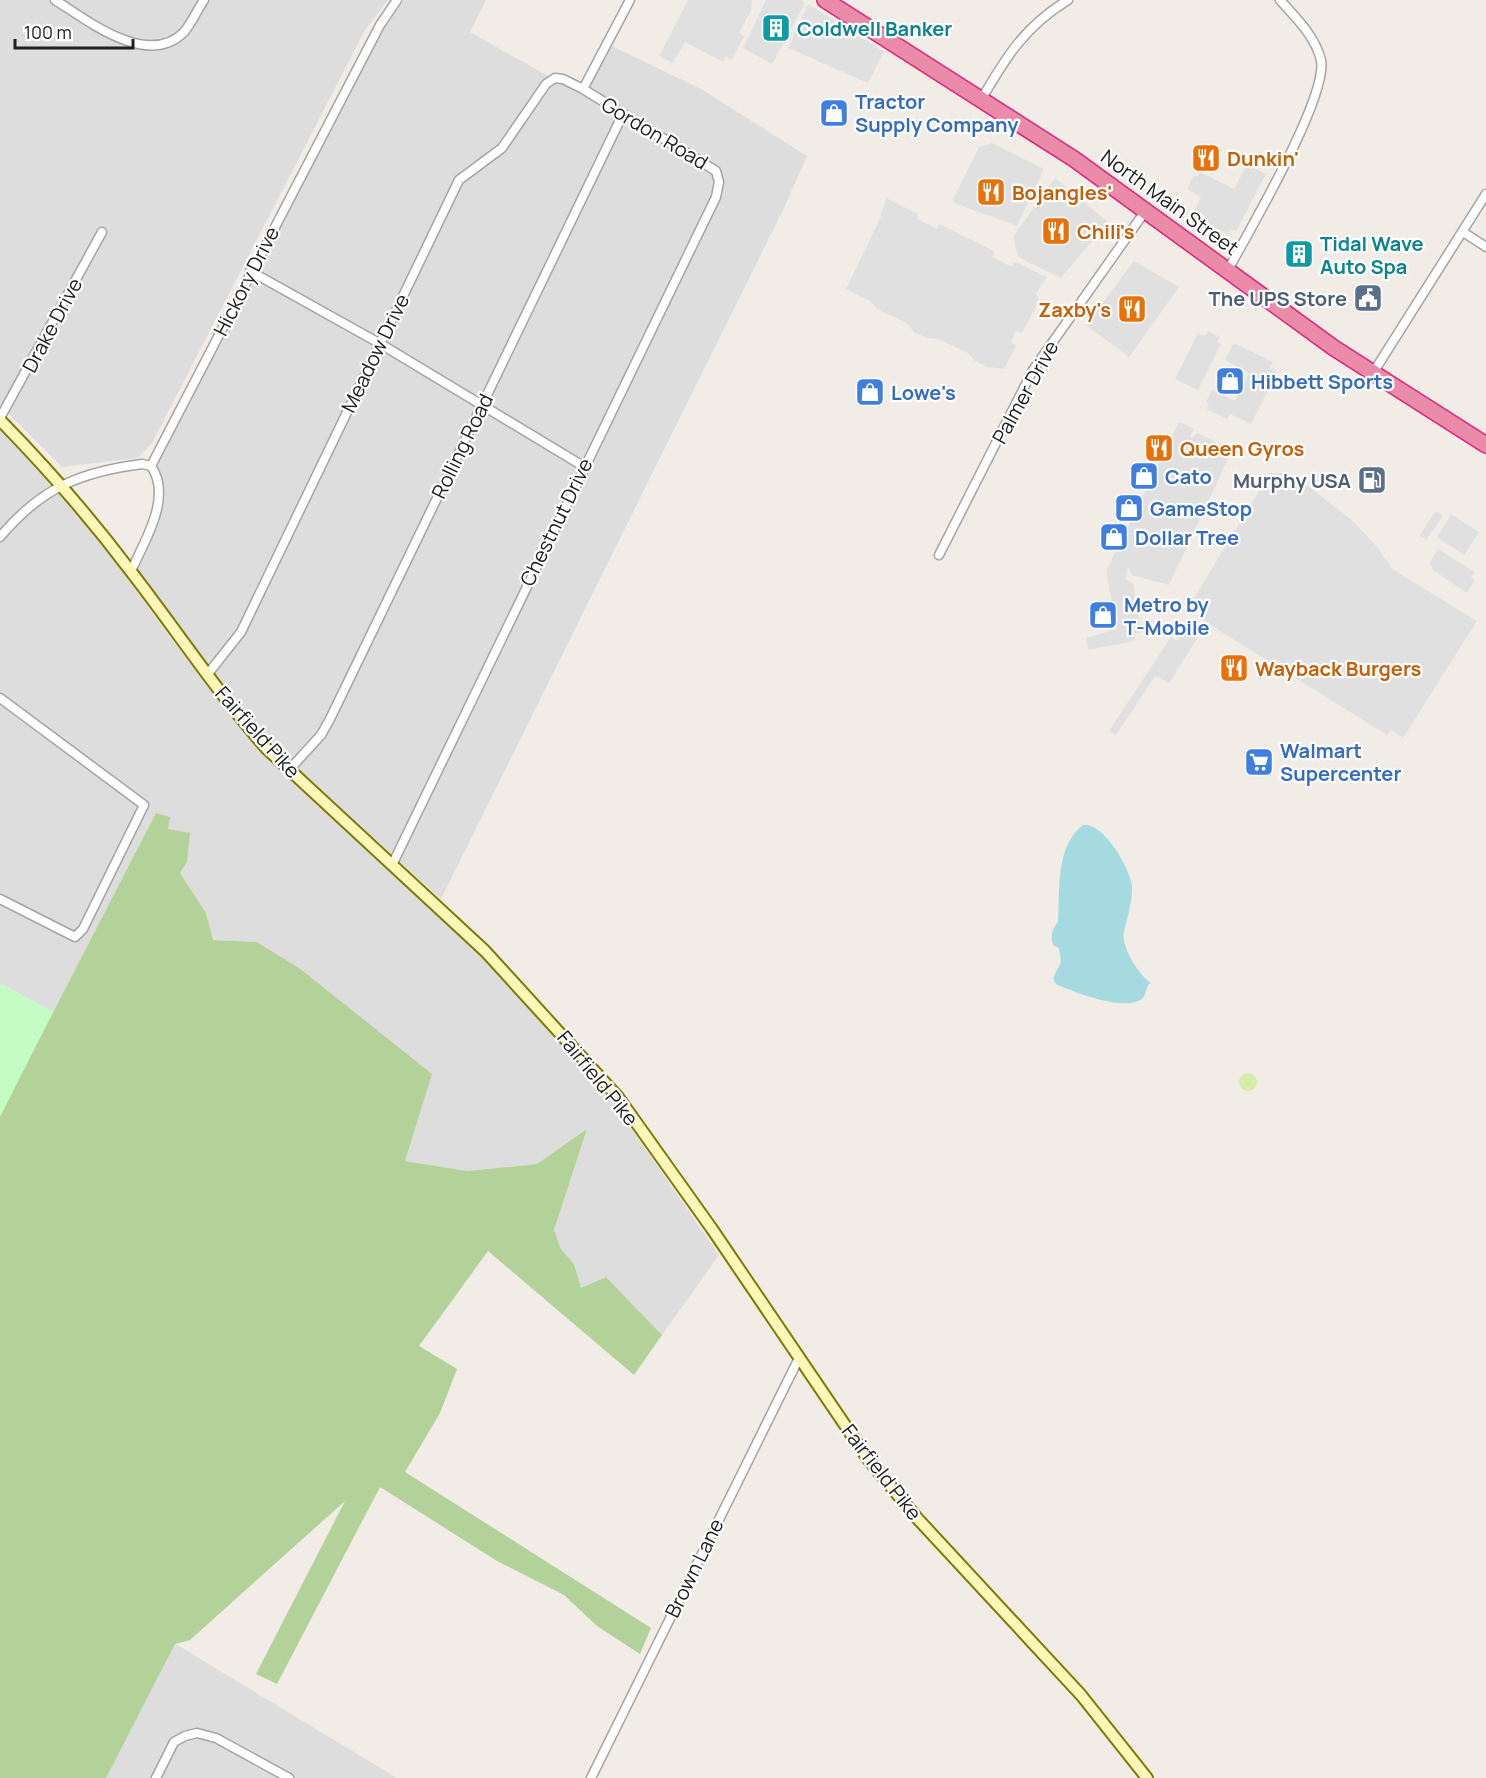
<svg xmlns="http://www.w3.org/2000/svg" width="1486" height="1778" font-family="Manrope,sans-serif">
<rect width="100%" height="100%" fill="#f1ece6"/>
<!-- residential -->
<path fill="#dedddd" d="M0,0H388L365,30L152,443L138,458L62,467L0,405Z
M404,0H486L470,32L583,96L612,46L703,90L807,156L784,208L441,899L288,760L219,681L136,567L162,503L157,466L379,36Z
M0,429L78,511L169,636L263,753L405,883L511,985L609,1096L719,1255L662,1335L606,1277L581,1288L574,1264L561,1249L554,1230L587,1130L537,1164L467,1171L405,1161L299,968L257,942L213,940L206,913L180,873L187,862L167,829L169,817L156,813L53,1012L0,983Z
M174,1643L397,1778H105Z"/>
<!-- grass -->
<path fill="#d4edab" d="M1239 1082a9 9 0 1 1 18 0a9 9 0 1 1-18 0Z"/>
<!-- forest -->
<path fill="#b2d299" d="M156,813L170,817L168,829L190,833L187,862L180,873L206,913L213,940L257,942L299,968L432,1074L405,1161L467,1171L537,1164L587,1129L554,1230L561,1249L574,1264L581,1288L606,1277L662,1335L634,1375L488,1251L419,1346L457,1369L440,1413L405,1472L651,1628L640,1654L597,1626L564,1595L497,1561L380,1487L277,1684L256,1674L345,1501L190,1640L175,1644L106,1778H0V1115Z"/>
<!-- park -->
<path fill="#c6fcc3" d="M0,983L53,1012L0,1117Z"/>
<!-- parking -->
<path fill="#e0e0e0" d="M688,0H752L751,10L739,33L744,36L732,60L726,57L723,62L685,42L673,63L659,56Z
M766,0H801L805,3L772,64L743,48Z
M808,4L884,52L868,83L788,48Z
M992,143L1044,169L1017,226L952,202L979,147Z
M1247,165L1266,174L1236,231L1231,229L1228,234L1204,222L1207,217L1195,210L1201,197L1187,189L1194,175L1197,177L1200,172L1234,189Z
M1055,178L1108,222L1061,278L1018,257L1013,237Z
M886,198L918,214L917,219L937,229L939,224L994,251L992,257L1012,267L1015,262L1047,277L1036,293L1039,301L1022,333L1016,330L1011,342L1016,346L1004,369L988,367L975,361L968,353L938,339L928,338L914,332L907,323L877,309L870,301L846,289L880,219Z
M1134,261L1179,287L1129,357L1086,325Z
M1208,331L1220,337L1217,342L1221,344L1198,390L1175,379L1198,333L1205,336Z
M1234,343L1273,362L1270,368L1277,372L1251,424L1230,414L1227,419L1207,409L1209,404L1206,402L1212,390L1235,401L1249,373L1225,360Z
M1179,422L1194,429L1190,436L1192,438L1197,433L1232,450L1169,585L1131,575L1130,568L1127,569L1126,579L1133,584L1141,632L1134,634L1135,641L1088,650L1086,638L1117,629L1106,571Z
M1270,473H1283L1304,483L1353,521L1377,547L1392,569L1477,621L1403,738L1391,730L1387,735L1204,621L1208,610L1191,603Z
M1436,511L1443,516L1426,540L1420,535Z
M1451,514L1479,532L1464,555L1437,537Z
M1438,549L1475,572L1471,577L1475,580L1467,593L1433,570L1430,563Z
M1182,626L1198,637L1169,683L1155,676L1116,735L1109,731L1171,637L1177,641Z"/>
<!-- water -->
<path fill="#a5dbe0" d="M1083,825C1103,822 1130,868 1132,886C1133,900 1127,918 1124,932C1121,948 1139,975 1151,983L1148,985C1146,989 1146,994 1143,998C1127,1013 1073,992 1056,984L1053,978L1061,962L1059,948L1053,945C1050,934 1052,930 1058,922C1060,892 1055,846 1083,825Z"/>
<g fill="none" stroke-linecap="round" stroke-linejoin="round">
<!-- street casing -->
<g stroke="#a4a4a4" stroke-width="11">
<path id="street" d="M55,0C87,20 148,69 184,32C192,23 197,10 204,0
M583,89L630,0
M981,100C1006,57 1025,26 1068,0
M1463,232L1486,247
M1228,270C1249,231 1328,97 1321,60C1315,36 1296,18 1280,0
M250,271L379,343L583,466
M1373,373L1486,194
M0,418L102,232
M151,466L380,25L397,0
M0,537C41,488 80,472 142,464L151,466
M939,555L1033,370L1146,210
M131,571C144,542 173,497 151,466
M207,675L241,632L459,180L502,148L546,84L555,78L563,79L583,89L716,171L719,182L716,197L393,863
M0,698L144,805L83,929L75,937L0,899
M289,770L321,735L330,719L623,114
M156,1778L174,1742L185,1736L197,1733L216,1738L289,1778
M591,1778L799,1358"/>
</g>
<!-- secondary casing -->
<g stroke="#7e7b00" stroke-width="14">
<path id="secondary" d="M0,420C46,467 89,516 129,569C175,628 216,691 266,748L485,951L618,1097L712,1229L868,1459L917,1518L1081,1695L1147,1778"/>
</g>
<!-- highway casing -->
<g stroke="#e3207c" stroke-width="18">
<path id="highway" d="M825,0L1074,159L1334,348L1486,445"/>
</g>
<!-- street -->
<use href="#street" stroke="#fff" stroke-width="8"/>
<!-- secondary -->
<use href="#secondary" stroke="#fcf7b9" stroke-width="10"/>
<!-- highway -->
<use href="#highway" stroke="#eb8baa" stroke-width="15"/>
</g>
<!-- icons -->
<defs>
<g id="building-square" transform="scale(1.5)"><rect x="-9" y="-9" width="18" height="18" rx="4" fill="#0f9aa8" stroke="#fff"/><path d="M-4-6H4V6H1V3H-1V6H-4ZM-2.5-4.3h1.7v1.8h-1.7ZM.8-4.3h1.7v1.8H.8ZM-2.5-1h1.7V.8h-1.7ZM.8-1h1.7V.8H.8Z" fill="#fff"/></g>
<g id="shop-square" transform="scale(1.5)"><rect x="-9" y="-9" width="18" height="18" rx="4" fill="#3f7fe0" stroke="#fff"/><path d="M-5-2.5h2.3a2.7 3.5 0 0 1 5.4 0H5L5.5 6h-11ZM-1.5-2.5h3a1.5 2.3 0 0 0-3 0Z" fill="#fff"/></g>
<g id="restaurant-square" transform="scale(1.5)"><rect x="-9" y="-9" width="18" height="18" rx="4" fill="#e8710a" stroke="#fff"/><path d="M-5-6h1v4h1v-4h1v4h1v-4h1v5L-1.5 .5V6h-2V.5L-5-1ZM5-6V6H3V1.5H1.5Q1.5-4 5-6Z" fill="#fff"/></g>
<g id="civic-square" transform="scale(1.5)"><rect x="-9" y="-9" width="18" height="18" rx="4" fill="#5c6f8a" stroke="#fff"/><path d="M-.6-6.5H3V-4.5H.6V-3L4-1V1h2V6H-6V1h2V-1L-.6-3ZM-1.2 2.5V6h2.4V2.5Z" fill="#fff"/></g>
<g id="fuel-square" transform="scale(1.5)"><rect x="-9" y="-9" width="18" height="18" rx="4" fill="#5c6f8a" stroke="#fff"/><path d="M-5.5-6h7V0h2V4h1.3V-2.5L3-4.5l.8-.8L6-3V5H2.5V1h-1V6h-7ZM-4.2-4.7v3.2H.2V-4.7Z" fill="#fff"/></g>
<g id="supermarket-square" transform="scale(1.5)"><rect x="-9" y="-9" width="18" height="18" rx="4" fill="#3f7fe0" stroke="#fff"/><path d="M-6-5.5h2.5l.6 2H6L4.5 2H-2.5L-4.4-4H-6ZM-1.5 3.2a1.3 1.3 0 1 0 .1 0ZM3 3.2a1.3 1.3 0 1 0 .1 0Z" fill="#fff"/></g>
</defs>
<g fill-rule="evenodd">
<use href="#building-square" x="776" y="28"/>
<use href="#shop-square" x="834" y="113"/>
<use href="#restaurant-square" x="1206" y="158"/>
<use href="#restaurant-square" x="991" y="192"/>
<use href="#restaurant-square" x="1056" y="231"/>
<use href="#building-square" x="1299" y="254"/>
<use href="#civic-square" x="1368" y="298"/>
<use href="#restaurant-square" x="1132" y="309"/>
<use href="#shop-square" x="1230" y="381"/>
<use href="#shop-square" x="870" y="392"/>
<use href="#restaurant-square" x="1159" y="448"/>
<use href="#shop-square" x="1144" y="476"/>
<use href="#fuel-square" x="1372" y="480"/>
<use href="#shop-square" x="1129" y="508"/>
<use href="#shop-square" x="1114" y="537"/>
<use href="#shop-square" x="1103" y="615"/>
<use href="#restaurant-square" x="1234" y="668"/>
<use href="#supermarket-square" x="1259" y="762"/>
</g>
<g text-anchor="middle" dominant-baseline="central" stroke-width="4.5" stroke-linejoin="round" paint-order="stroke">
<!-- culture labels -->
<g font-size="20" font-weight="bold" fill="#0d838f" stroke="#fff" text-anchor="start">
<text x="797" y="28">Coldwell Banker</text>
<text x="1320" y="243">Tidal Wave<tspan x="1320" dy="23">Auto Spa</tspan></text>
</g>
<!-- shop labels -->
<g font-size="20" font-weight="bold" fill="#366cbe" stroke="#fff" text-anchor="start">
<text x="855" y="101">Tractor<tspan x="855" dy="23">Supply Company</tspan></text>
<text x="1251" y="381">Hibbett Sports</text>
<text x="891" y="392">Lowe's</text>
<text x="1165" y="476">Cato</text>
<text x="1150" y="508">GameStop</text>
<text x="1135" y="537">Dollar Tree</text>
<text x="1124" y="604">Metro by<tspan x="1124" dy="23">T-Mobile</tspan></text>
<text x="1280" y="750">Walmart<tspan x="1280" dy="23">Supercenter</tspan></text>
</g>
<!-- street labels -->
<g font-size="20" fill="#202020" stroke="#fff">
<text transform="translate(655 133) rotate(31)">Gordon Road</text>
<text transform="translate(1170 202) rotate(36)">North Main Street</text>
<text transform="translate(246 281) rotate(-63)">Hickory Drive</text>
<text transform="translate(52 325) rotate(-62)">Drake Drive</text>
<text transform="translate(375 353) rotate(-64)">Meadow Drive</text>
<text transform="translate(1025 392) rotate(-61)">Palmer Drive</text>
<text transform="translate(462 446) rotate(-64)">Rolling Road</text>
<text transform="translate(556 522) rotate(-64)">Chestnut Drive</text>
<text transform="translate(258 732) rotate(48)">Fairfield Pike</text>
<text transform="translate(598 1078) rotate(51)">Fairfield Pike</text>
<text transform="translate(882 1472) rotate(52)">Fairfield Pike</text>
<text transform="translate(694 1568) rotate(-64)">Brown Lane</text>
</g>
<!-- food labels -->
<g font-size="20" font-weight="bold" fill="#c56008" stroke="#fff" text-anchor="start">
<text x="1227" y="158">Dunkin'</text>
<text x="1012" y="192">Bojangles'</text>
<text x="1077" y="231">Chili's</text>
<text x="1111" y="309" text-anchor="end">Zaxby's</text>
<text x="1180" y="448">Queen Gyros</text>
<text x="1255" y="668">Wayback Burgers</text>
</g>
<!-- service labels -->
<g font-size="20" font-weight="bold" fill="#4e5e75" stroke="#fff" text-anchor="end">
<text x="1347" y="298">The UPS Store</text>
<text x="1351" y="480">Murphy USA</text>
</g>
</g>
<!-- scale -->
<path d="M15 39v9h118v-9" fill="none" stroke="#202020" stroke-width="3"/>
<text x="24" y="39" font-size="18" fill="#202020" stroke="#ffffff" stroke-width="4.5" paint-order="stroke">100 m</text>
</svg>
